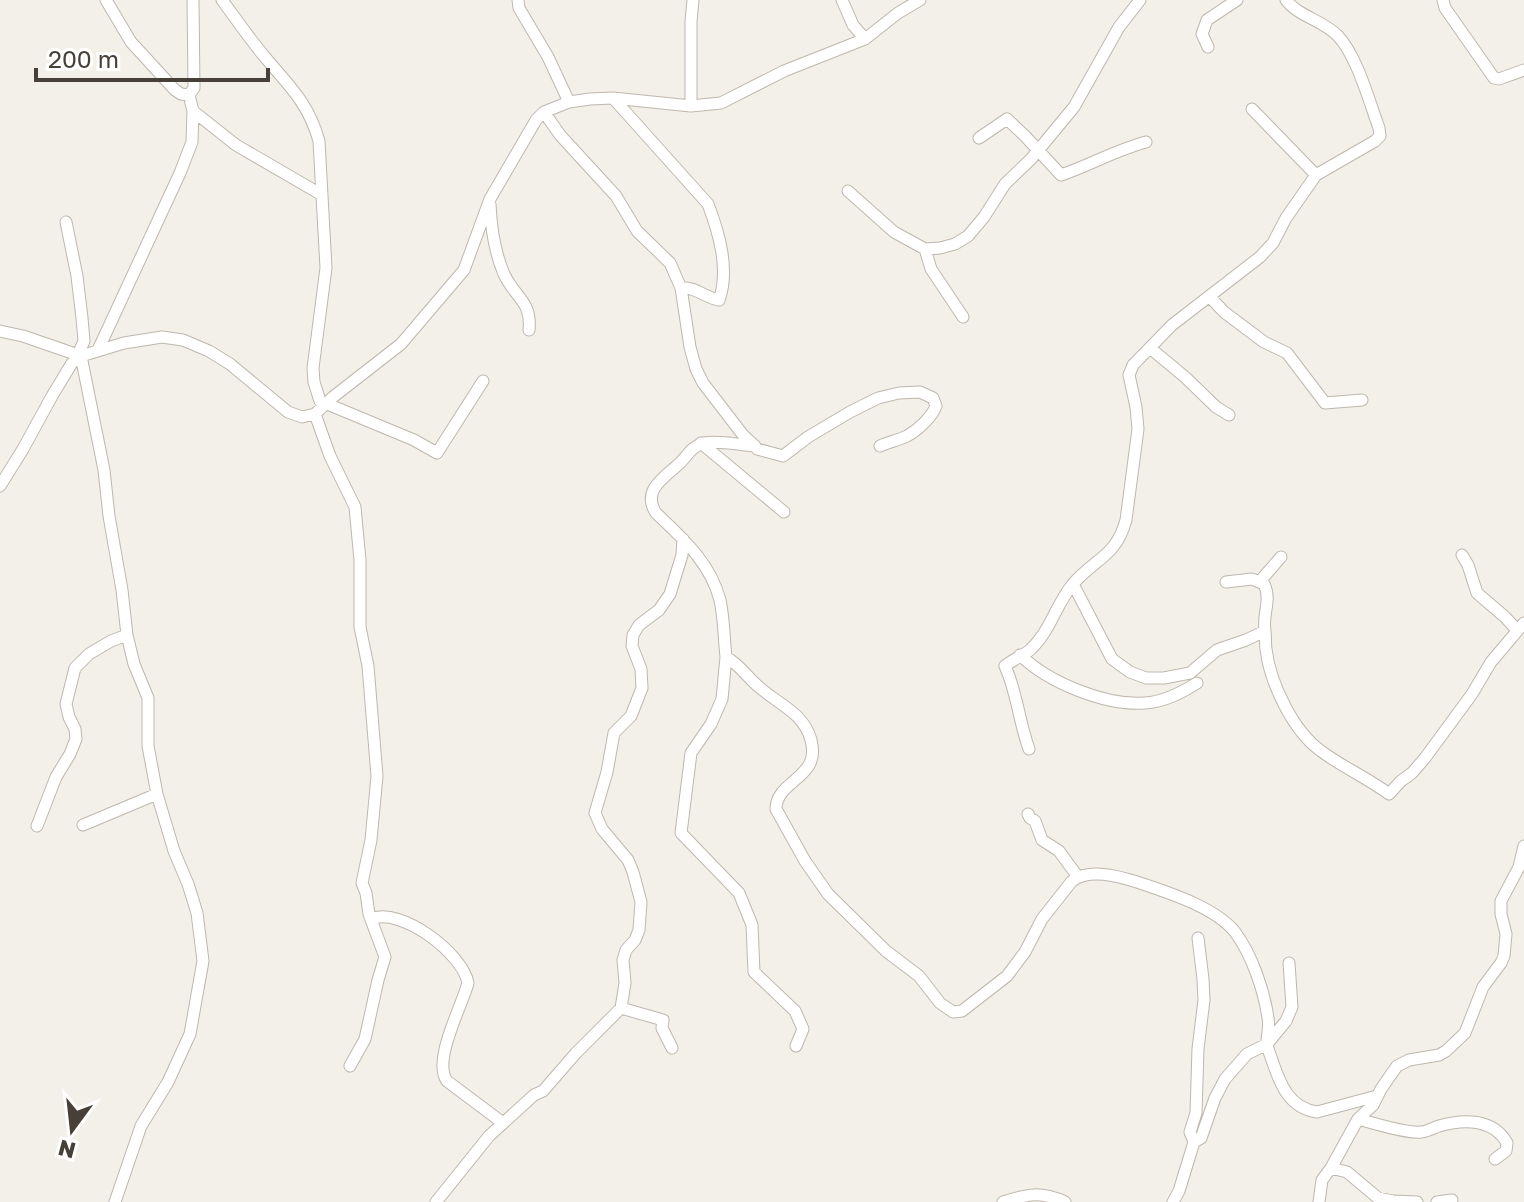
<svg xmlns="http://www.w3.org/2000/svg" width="1524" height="1202" font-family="'Golos Text',sans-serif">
<rect width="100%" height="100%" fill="#f3f0ea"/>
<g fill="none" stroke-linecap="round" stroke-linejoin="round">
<!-- minor casing -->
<g stroke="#beb7ad" stroke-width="13">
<path id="minor" d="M106,0L131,42L175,90L181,94L189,95
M222,0C236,19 249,38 264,56C289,86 308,102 319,141L326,268L313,368L314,382L320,401L414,440L437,453L483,381
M518,0L519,8L548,57L569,102
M842,0L853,25L865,39
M1443,0L1445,8L1494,78L1499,79L1524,70
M1208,47L1202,34L1207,20L1237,0
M613,98L708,204C719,233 730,270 719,300C706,298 694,286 681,288
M691,106V21L693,0
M1252,109L1316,175
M193,111L236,145L322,195
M544,112L560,135L616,196L637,231L670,263L681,288L690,347L696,369L703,383L743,435L755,446C738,445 720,440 704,443C692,446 688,455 680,463C665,477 641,490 656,513C682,538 710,562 720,600C724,618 724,639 726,657C740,665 747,677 759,687C778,704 804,713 811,740C813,748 814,757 809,765C800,781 776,788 776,809L805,861L828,894L886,951L919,976L940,1003L953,1012L962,1011L1007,976L1025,952L1042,919L1072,881C1089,868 1118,876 1137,882C1167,892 1215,907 1235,932C1252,955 1264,990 1268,1018C1270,1026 1267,1034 1267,1042C1267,1048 1270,1054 1272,1060C1280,1084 1289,1108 1317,1112L1377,1096
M979,138L1007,119L1025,136L1061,175C1090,165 1116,150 1146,142
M848,191L894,232L925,249L940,248L955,244L968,236L984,217L1005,184L1031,159L1074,107L1119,27L1140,0
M490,204C491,227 495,253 504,274C515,298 532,301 529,330
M66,222L77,276L82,318L84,341L80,350L81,356
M925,249L931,269L963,317
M1210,297L1224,312L1264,342L1287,353L1325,403L1362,400
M0,331L23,336L81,356L104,470L109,516L122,590L127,635L134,664L148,698V746L157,794L174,851L188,884L197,913L203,961L190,1034L168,1082L141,1126L115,1202
M1150,348L1185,377L1216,407L1229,415
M98,350L180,173L192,142L193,111L189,95L194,88L193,0
M315,414L330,456L355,507L360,560V627L368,666L377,776L371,840L362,883L366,893L369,914L385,957L378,980L365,1039L350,1066
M701,443L784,512
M755,446L757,449L783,456L808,437L850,412L878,398L899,393L920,392L933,398L936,406C932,417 918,430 907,436C899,440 889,442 880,446
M0,486L23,449L52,396L72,363L81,356L124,343L162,337L183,340L209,351L230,364L288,412L302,417L315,414L333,397L401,344L464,270L490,199L536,120L544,112L569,102L590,99L613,98L691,106L721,103L784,71L865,39L898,13L920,0
M1462,555L1468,565L1477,593L1505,617L1517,630
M1260,581L1281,557
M1226,582L1252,579L1264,584C1272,600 1262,614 1265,631
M1073,584L1112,659L1130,672L1146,678H1164L1190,673L1217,650L1246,640L1265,631C1266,637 1265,643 1266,649C1270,683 1293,731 1321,751C1342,767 1368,778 1389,794L1401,781L1412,773L1425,758L1472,694L1491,662L1524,623
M1020,655C1049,683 1106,706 1145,703C1164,702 1181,693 1197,683
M726,657L722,699L711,724L691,753L681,833L739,893L752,925L754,972L795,1011L803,1029L796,1046
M1029,749C1019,722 1017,692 1005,666C1013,659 1024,656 1031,649C1050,631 1056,605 1072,585C1095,558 1116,557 1126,520L1138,429L1136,407L1129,375L1133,365L1172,325L1260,257L1273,243L1286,218L1316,175L1375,141L1380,136L1379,128C1369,101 1357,56 1338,36C1323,20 1299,17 1286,0
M1028,814L1030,818L1035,821L1042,840L1059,851L1078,877
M83,825L157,794
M37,826L56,777L70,754L76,739L75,729L69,717L66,704L75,668L89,654L111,641L127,635
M371,919C401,906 463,954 468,983C462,1006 432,1061 447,1081L503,1123
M621,1008L663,1020L662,1028L672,1048
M1358,1119C1373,1123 1408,1134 1421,1132C1426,1132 1433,1128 1439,1126C1463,1119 1493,1118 1507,1143L1506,1151L1495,1159
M1194,1142L1190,1132L1196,1113L1198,1049L1204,1000L1203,979L1198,938
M1331,1168L1347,1172L1378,1198L1393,1201L1417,1202
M436,1202L489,1136L534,1095L543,1091L576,1053L621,1008L625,983L623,960L626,950L635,940L639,930L641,902L633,872L628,860L602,829L595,813L607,772L614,733L631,716L642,688L641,669L632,646L633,635L639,625L659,610L670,594L682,555L683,539
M1003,1202C1028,1194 1041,1191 1065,1202
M1173,1202L1179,1191L1194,1142L1201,1138L1215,1098L1225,1079L1247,1054L1267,1044L1286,1021L1292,1007L1289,963
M1319,1202L1322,1180L1331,1168L1358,1119L1373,1105L1381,1089L1397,1066L1409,1060L1439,1055L1446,1051L1465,1033L1483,987L1501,963L1504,956L1506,934L1501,914V901L1519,867L1524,846
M1437,1202L1452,1200"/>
</g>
<!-- minor -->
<use href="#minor" stroke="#fff" stroke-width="11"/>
</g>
<!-- north arrow -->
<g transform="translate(72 1130) rotate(195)" stroke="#ffffff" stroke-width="6" paint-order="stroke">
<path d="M0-6L14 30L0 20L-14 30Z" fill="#474038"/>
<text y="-12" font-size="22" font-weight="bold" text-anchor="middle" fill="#474038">N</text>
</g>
<!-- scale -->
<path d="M36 68v12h232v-12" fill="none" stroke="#474038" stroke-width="4"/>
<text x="48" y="68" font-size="24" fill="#474038" stroke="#ffffff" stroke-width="6" paint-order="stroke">200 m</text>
</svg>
